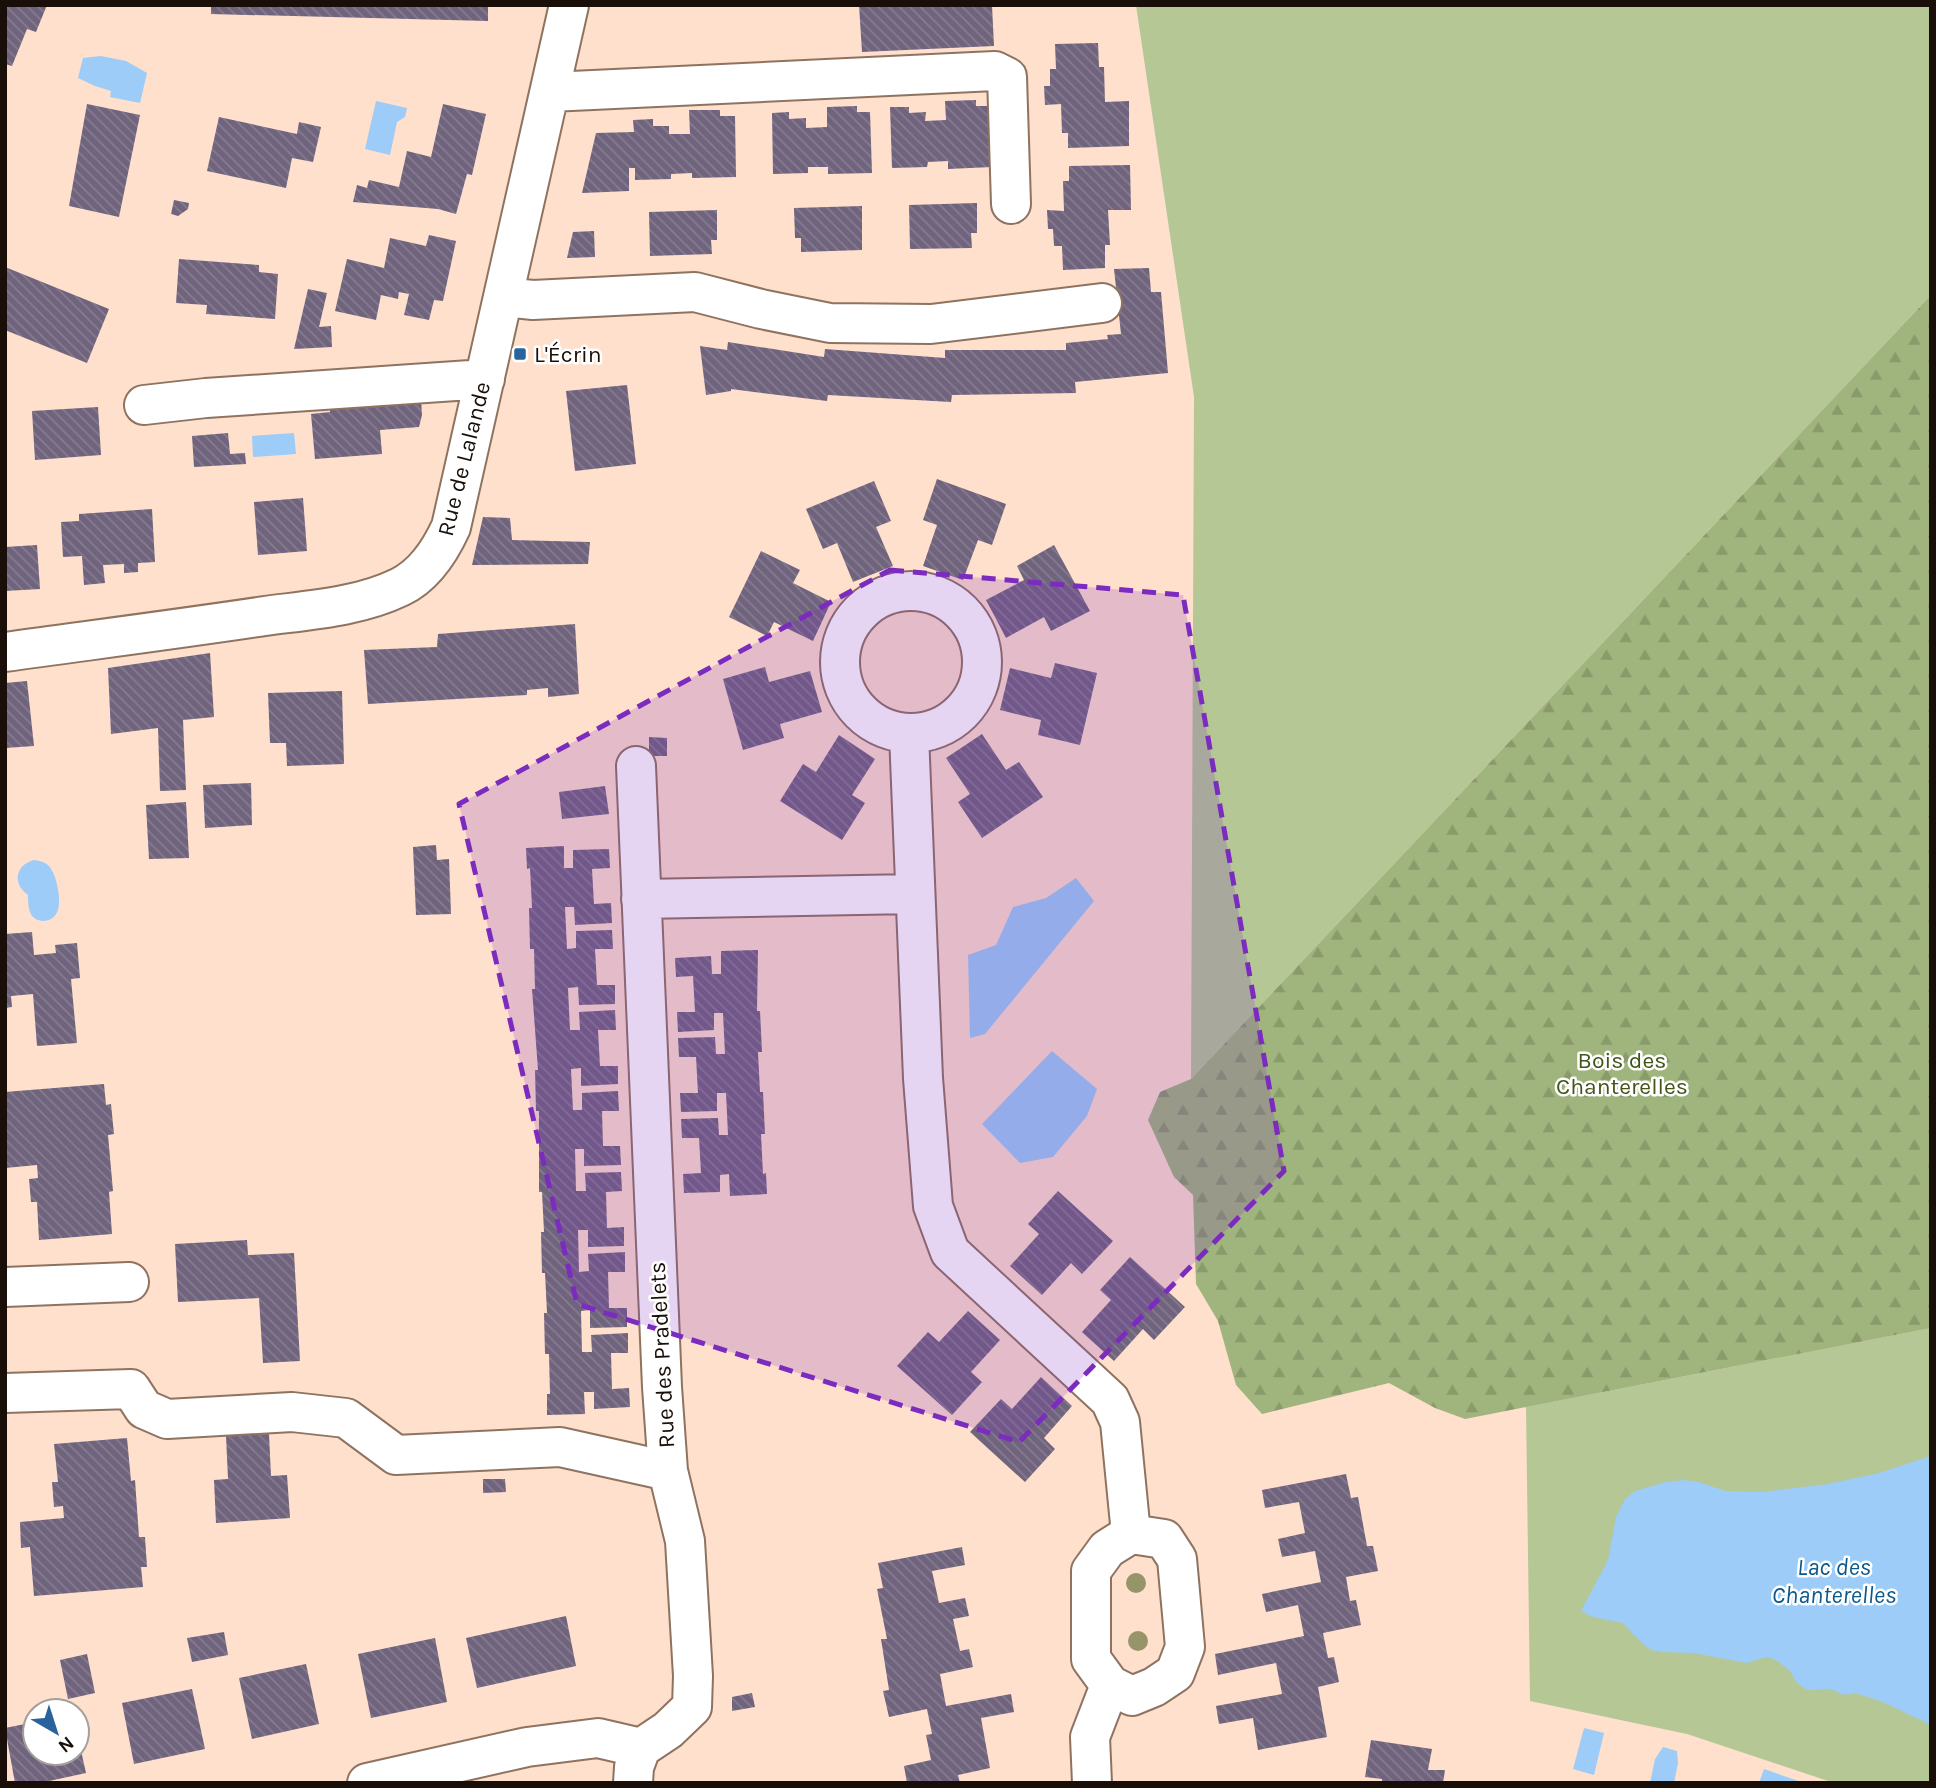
<svg xmlns="http://www.w3.org/2000/svg" width="1936" height="1788" font-family="Karla,sans-serif">
<defs>
<pattern id="forest-firs" width="22" height="20" patternUnits="userSpaceOnUse" patternTransform="scale(1.75)"><rect width="22" height="20" fill="#a0b47d"/><path d="M5 1l3.5 6h-7zM16 11l3.5 6h-7z" fill="#899a6b"/></pattern>
<pattern id="building-back-hatch" width="6" height="6" patternUnits="userSpaceOnUse" patternTransform="scale(1.75)"><rect width="6" height="6" fill="#70637d"/><path d="M-1 5l2 2M0 0l6 6M5-1l2 2" fill="none" stroke="#867c8e"/></pattern>
</defs>
<rect width="100%" height="100%" fill="#fee0cc"/>
<!-- grass -->
<path fill="#b5c795" d="M1136,5H1931V295L1191,1079L1194,397Z
M1931,1328V1783H1834L1687,1734L1530,1701L1526,1407Z"/>
<!-- forest -->
<path fill="url(#forest-firs)" d="M1931,295V1328L1465,1419L1435,1408L1389,1383L1262,1414L1236,1385L1218,1321L1196,1284L1193,1195L1174,1177L1148,1120L1160,1092L1191,1079Z"/>
<!-- water -->
<path fill="#9cccf7" d="M101,56L126,61L147,73L140,103L110,97L111,91L95,86L78,78L83,58Z
M376,101L407,108L405,117L397,122L390,155L365,149Z
M294,433L296,454L253,457L252,436Z
M34,860C40,861 45,862 49,866C57,875 63,904 56,914C50,924 34,923 30,912C28,907 28,900 28,895C12,884 15,865 34,860Z
M1076,878L1094,901L985,1034L970,1038L968,955L996,945L1013,907L1046,898Z
M1052,1051L1097,1089L1087,1116L1053,1157L1020,1163L982,1124Z
M1931,1456V1725L1883,1702L1855,1693L1844,1695L1831,1689L1807,1690L1797,1683L1790,1671L1776,1660L1766,1657L1747,1663L1693,1653L1662,1652L1651,1650L1642,1643L1623,1623L1593,1617L1581,1611L1608,1560L1616,1517L1625,1499L1635,1491L1666,1482L1684,1480L1698,1482L1726,1491L1761,1492L1828,1484L1879,1473Z
M1584,1728L1604,1733L1594,1775L1573,1769Z
M1663,1747L1677,1751L1678,1763L1674,1783H1650L1655,1759Z
M1764,1769L1804,1783H1759Z"/>
<!-- building -->
<path fill="url(#building-back-hatch)" d="M5,5H47L36,32L27,29L12,66L5,64Z
M211,5H488V21L211,14Z
M859,5H992L994,46L862,52Z
M1098,43L1099,67H1104L1105,102L1129,101V146L1068,148V133H1062L1061,104L1045,105L1044,86H1050V69H1056L1055,44Z
M976,100V106H990L992,167L948,169V161L928,162L927,167L892,168L890,107H909V113L926,112L925,121L946,120L945,101Z
M87,104L140,115L119,217L69,206Z
M443,104L486,114L472,175L467,174L456,214L438,209L353,202L357,185L367,188L369,180L399,187L407,151L431,157Z
M857,106V112H870L872,173L828,174V167H808V173L773,174L772,113L789,112V119L806,118V128L827,127V107Z
M689,110H720V116H735L736,177L692,178V173L671,174V179L635,180V168H629V191L582,193L596,133L634,132L633,120L653,119V126H669V134H690Z
M219,117L297,134L299,122L321,127L313,162L292,158L286,188L207,171Z
M1130,165L1131,210H1108L1110,245H1105V268L1063,270L1062,246H1054L1053,229H1048L1047,210L1064,211L1063,181H1069V166Z
M174,200L189,203L188,209L178,216L171,214Z
M977,203V233H971L972,248L910,249L909,205Z
M862,206V250L801,252V238H795L794,208Z
M717,210V240H711L712,254L650,256L649,212Z
M594,231L595,257L567,258L573,232Z
M429,235L456,241L443,301L434,300L429,320L404,315L409,294L399,292L398,299L381,295L376,320L335,311L347,259L384,268L390,238L426,246Z
M179,259L259,265V272L278,274L275,319L206,314L207,305L176,303Z
M5,267L109,309L87,363L5,330Z
M1149,268L1151,292H1161L1168,373L1075,382L1076,393L952,395L951,402L828,395L827,401L731,389V391L706,395L700,346L727,350L728,342L824,357L825,349L945,358V350H1066V343L1108,339L1107,335L1121,334L1114,269Z
M308,289L327,293L319,327L331,326L332,347L294,349Z
M627,385L636,464L575,471L566,391Z
M421,399L422,415L419,427L380,430L382,454L315,459L311,414L330,412V409Z
M98,407L101,455L35,460L32,411Z
M228,433L230,454L245,453L246,464L194,467L192,436Z
M937,479L1006,504L992,545L978,540L963,580L923,566L937,525L923,520Z
M874,481L891,521L876,527L893,566L853,582L837,543L823,549L806,509Z
M303,498L307,551L258,555L254,502Z
M152,509L155,562L138,563V572L124,573V564L103,565L105,583L84,585L82,556L63,557L61,522L79,521V514Z
M483,517L510,518L512,540L590,542L588,564L472,565Z
M37,545L40,589L5,591V547Z
M1054,545L1090,611L1051,631L1044,617L1006,638L986,600L1024,580L1017,566Z
M761,551L800,570L793,583L831,602L813,641L774,622L767,636L729,617Z
M575,624L579,694L548,697V688L527,690V695L368,704L364,650L437,647L438,634Z
M210,653L214,717L183,720L186,790L160,791L158,728L111,734L108,668Z
M1055,663L1097,673L1080,745L1038,735L1041,720L1000,710L1010,668L1051,678Z
M765,667L769,682L810,671L822,712L780,724L784,738L743,750L723,679Z
M27,681L34,746L5,748V683Z
M342,691L344,764L287,766L286,743H270L268,693Z
M982,734L1006,770L1019,762L1043,797L982,838L958,802L970,794L946,758Z
M839,735L875,759L852,795L865,803L842,840L780,801L803,764L816,772Z
M649,737L667,738V756H649Z
M251,783L252,825L205,828L203,785Z
M605,786L609,814L562,819L559,792Z
M186,802L189,858L149,859L146,805Z
M436,845L437,860L449,859L451,914L416,915L413,847Z
M564,846V868H573V850L609,849L610,868L592,869L594,904L611,903L612,923L575,925L574,907H565L567,949L576,948V931L612,930L613,949H595L597,985H615V1004L579,1005L578,987L568,988L570,1030H580L579,1012L615,1010L616,1030H598L600,1066H618V1084L581,1086V1068L571,1069L573,1110H582V1093L618,1091L619,1111H602L603,1146H620L621,1165L584,1166V1149H575L576,1191H586L585,1173L621,1172L622,1191L606,1192L607,1228L624,1227V1246L588,1247V1230H578L579,1272L589,1271L588,1254L625,1252V1272H608L609,1308H627V1327L590,1328V1310L581,1311L582,1352H592L591,1335L628,1333V1353H611L612,1389L629,1388L630,1407L594,1409V1392H584L585,1414L547,1415V1394H550L549,1354H545L544,1313H547L545,1273H542L541,1232H544L542,1192H539V1111H536L535,1070H538L532,989H535L534,949H530L529,908H532L530,868L527,869L526,848Z
M32,932L34,955L56,953L55,945L77,943L80,978L71,979L77,1043L37,1046L33,994L11,996L12,1007L5,1008V934Z
M758,950L757,1011H760L762,1052H758L760,1092H763L765,1134H761L763,1174L766,1173L767,1194L730,1196L729,1174L720,1175V1192L684,1193L683,1174L701,1173L699,1138H682L681,1119L718,1118L719,1135H728L726,1093H717V1111L681,1112L680,1093H698L696,1057H679L678,1038L715,1037L716,1054H725L723,1013H714V1030L678,1032L677,1012H695L693,976L676,977L675,958L711,956L712,974H721V951Z
M104,1084L106,1105L111,1104L114,1134L108,1135L113,1191L109,1192L112,1234L39,1240L37,1202H31L29,1179L38,1178L37,1165L5,1168V1092Z
M1058,1191L1113,1241L1082,1274L1071,1263L1042,1295L1010,1266L1039,1234L1028,1224Z
M247,1240L248,1255L294,1253L300,1361L263,1363L259,1298L178,1302L175,1244Z
M1130,1257L1185,1307L1154,1340L1143,1329L1114,1361L1082,1332L1111,1300L1100,1290Z
M968,1311L1000,1340L971,1372L982,1382L952,1415L897,1366L928,1332L939,1342Z
M1041,1377L1072,1406L1044,1438L1055,1449L1025,1482L970,1432L1001,1399L1012,1409Z
M269,1434L271,1476L287,1475L290,1518L216,1523L214,1480L228,1479L226,1436Z
M127,1438L131,1481L135,1480L139,1537H145L147,1567H141L143,1587L34,1596L30,1547L21,1548L20,1522L64,1518L63,1506L54,1507L52,1482H58L54,1444Z
M1346,1474L1351,1498L1358,1497L1367,1546H1373L1378,1571L1346,1577L1350,1601L1356,1600L1361,1625L1323,1633L1328,1658L1334,1657L1339,1682L1318,1687L1327,1737L1258,1750L1253,1718L1219,1724L1216,1706L1282,1694L1276,1663L1218,1675L1215,1654L1304,1636L1298,1605L1266,1612L1262,1594L1321,1582L1315,1551L1282,1557L1278,1539L1305,1533L1299,1502L1265,1508L1262,1490Z
M483,1479H505L506,1492L483,1493Z
M962,1547L965,1565L932,1571L939,1603L965,1598L969,1616L953,1619L960,1651L969,1649L973,1667L940,1674L946,1706L1011,1694L1014,1712L981,1718L990,1768L958,1775L960,1783H907L904,1766L931,1760L926,1735L932,1734L927,1709L889,1717L883,1691L889,1690L881,1639H887L877,1589L883,1588L878,1563Z
M566,1616L576,1666L477,1688L466,1638Z
M224,1632L228,1655L192,1662L187,1638Z
M435,1638L447,1702L371,1718L358,1654Z
M87,1654L95,1693L68,1699L60,1660Z
M306,1664L319,1724L252,1739L239,1678Z
M192,1689L205,1749L134,1764L122,1703Z
M752,1693L755,1707L732,1711V1697Z
M35,1722V1753H77L78,1737L86,1773L40,1783H15L5,1728Z
M1371,1740L1432,1749L1428,1770H1445L1443,1783H1382V1779L1365,1777Z"/>
<g fill="none" stroke-linecap="round" stroke-linejoin="round">
<!-- minor casing -->
<g stroke="#8e7361" stroke-width="42">
<path id="minor" d="M550,92L995,71L1007,77L1011,204
M503,297L533,300L695,292L761,309L830,323L931,324L1102,303
M144,405L206,398L485,379
M840 662a71 71 0 1 1 142 0a71 71 0 1 1-142 0Z
M5,652C92,640 178,629 265,616C310,610 359,607 400,587C425,575 440,551 451,527L569,5
M909,734L923,1078L933,1206L950,1252L1110,1400L1120,1422L1131,1534
M641,899L914,894
M5,1287L129,1282
M5,1393L131,1389L144,1409L167,1419L292,1412L346,1418L396,1455L560,1447L668,1471
M1131,1534L1164,1539L1177,1559L1185,1647L1175,1673L1154,1687L1132,1696L1110,1685L1091,1659V1571L1107,1549Z
M367,1783L527,1747L598,1738L641,1748
M633,1783L634,1767L641,1748L668,1730L692,1707L693,1676L685,1541L668,1471L662,1387L636,766
M1092,1783L1090,1737L1110,1685"/>
</g>
<!-- minor -->
<use href="#minor" stroke="#fff" stroke-width="38"/>
</g>
<!-- trees -->
<g fill="#97946a">
<circle cx="1136" cy="1583" r="10"/>
<circle cx="1138" cy="1641" r="10"/>
</g>
<!-- marked area -->
<path fill="#7b2cbf" fill-opacity="0.2" stroke="#7b2cbf" stroke-width="5" stroke-dasharray="14 9" stroke-linejoin="round" d="M890,570L1183,595L1284,1171L1019,1442L577,1304L459,804Z"/>
<!-- markers -->
<rect fill="#28649b" stroke="#fff" stroke-width="2.5" x="513" y="347" width="14" height="14" rx="3.5"/>
<g text-anchor="middle" dominant-baseline="central" stroke-width="5" stroke-linejoin="round" paint-order="stroke">
<!-- poi labels -->
<g font-size="23" fill="#190f08" stroke="#fff" text-anchor="start">
<text x="534" y="354">L'Écrin</text>
</g>
<!-- street labels -->
<g font-size="23" fill="#190f08" stroke="#fff">
<text transform="translate(464 459) rotate(-76)">Rue de Lalande</text>
<text transform="translate(662 1355) rotate(-93)">Rue des Pradelets</text>
</g>
<!-- park labels -->
<g font-size="23" fill="#43551a" stroke="#fff">
<text x="1622" y="1060">Bois des<tspan x="1622" dy="26">Chanterelles</tspan></text>
</g>
<!-- water labels -->
<g font-size="24" font-style="italic" fill="#0a588c" stroke="#fff">
<text x="1834" y="1567">Lac des<tspan x="1834" dy="28">Chanterelles</tspan></text>
</g>
</g>
<!-- border -->
<rect width="1936" height="1788" fill="none" stroke="#190f08" stroke-width="14"/>
<!-- north arrow -->
<g transform="translate(56 1732) rotate(141)"><circle r="33" fill="#ffffff" stroke="#a39f9c" stroke-width="2"/>
<path d="M0-5L12 26L0 18L-12 26Z" fill="#28649b"/>
<text y="-10" font-size="19" font-weight="bold" text-anchor="middle" fill="#190f08">N</text>
</g>
</svg>
